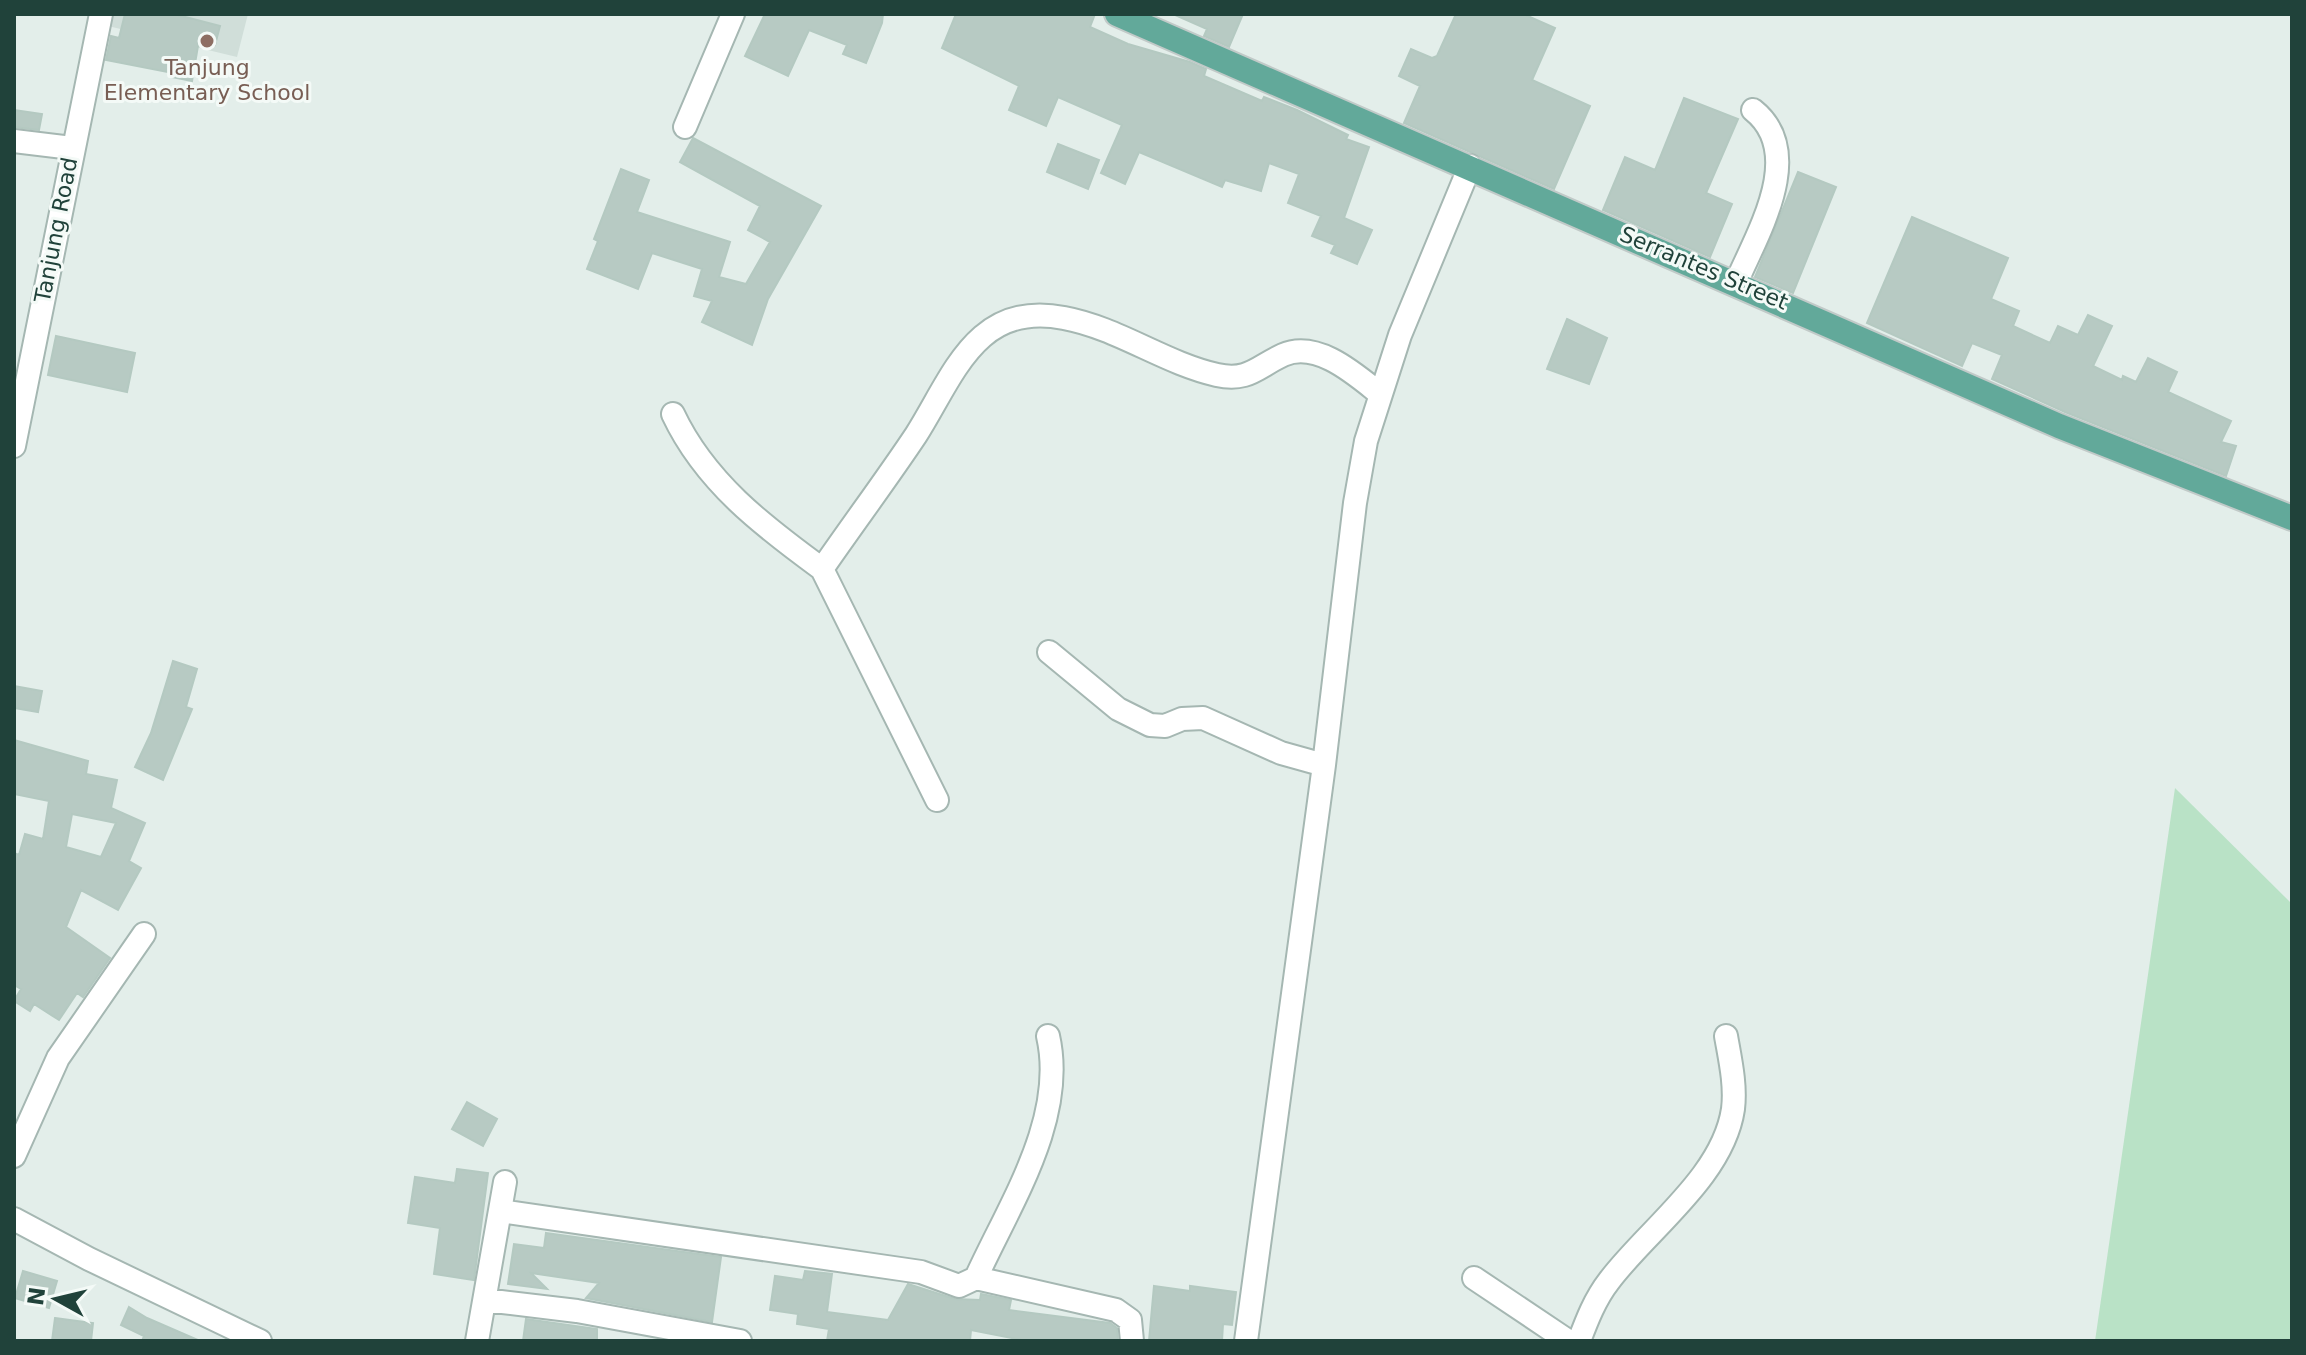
<svg xmlns="http://www.w3.org/2000/svg" width="2306" height="1355" font-family="'DejaVu Sans',sans-serif">
<rect width="100%" height="100%" fill="#e3eeea"/>
<!-- built -->
<path fill="#d0ded9" d="M111,14H248L237,57L108,26Z"/>
<!-- grass -->
<path fill="#b9e2c6" d="M2175,788L2292,904V1341H2095Z"/>
<!-- building -->
<path fill="#b7cac3" stroke="#b4c9c1" stroke-width="2" fill-rule="evenodd" d="M125,14H174L220,26L215,45L199,40L192,81L172,77L173,73L106,60L111,36L119,38Z
M765,14H883L882,23L866,63L843,54L847,45L809,30L788,76L745,56Z
M956,14H1095L1090,27L1128,44L1190,62L1206,69L1204,76L1262,101L1264,97L1297,110L1348,135L1346,139L1369,147L1344,218L1372,230L1357,264L1331,253L1335,245L1312,236L1321,216L1288,203L1299,174L1269,163L1261,191L1225,180L1222,187L1139,152L1125,184L1101,173L1122,125L1058,97L1046,126L1009,110L1019,86L942,48Z
M1173,14H1243L1229,47L1204,36L1207,29Z
M1456,14H1523L1555,28L1532,80L1590,106L1554,189L1404,123L1420,86L1399,76L1411,49L1432,58L1437,56Z
M1684,98L1738,119L1706,193L1732,204L1710,257L1603,210L1625,157L1655,170Z
M14,110L42,114L39,130L14,127Z
M693,138L821,206L768,299L752,345L702,322L712,301L694,296L702,269L652,253L638,289L587,269L598,241L594,239L621,169L649,180L637,212L730,242L719,277L746,284L770,242L748,230L760,206L680,162Z
M1058,144L1099,160L1088,189L1047,172Z
M1798,172L1836,187L1793,293L1755,277Z
M1912,217L2008,258L1991,299L2019,311L2013,326L2050,343L2058,326L2078,335L2088,315L2112,326L2093,366L2122,380L2123,376L2136,382L2148,358L2177,372L2168,392L2231,421L2221,442L2236,446L2226,476L2065,412L1992,379L2002,355L1972,343L1962,366L1867,323Z
M1567,319L1607,338L1589,384L1547,369Z
M56,336L135,353L127,392L48,375Z
M173,661L197,669L186,707L192,709L163,780L135,767L151,733Z
M14,686L42,691L38,712L14,708Z
M14,740L88,761L86,774L117,780L111,808L145,823L129,861L141,868L118,910L81,890L66,927L110,958L83,997L77,993L59,1020L34,1004L30,1011L14,1001L21,989L14,985V853L19,855L25,834L43,839L49,801L14,794ZM72,814L116,823L101,857L66,847Z
M467,1102L497,1119L483,1146L452,1129Z
M457,1169L488,1173L474,1280L434,1274L440,1228L408,1223L415,1177L455,1183Z
M546,1233L721,1257L712,1322L586,1298L599,1283L531,1273L547,1289L508,1284L514,1244L544,1248Z
M23,1271L57,1281L49,1308L15,1298Z
M805,1271L832,1274L827,1312L888,1320L908,1284L955,1299L980,1300L981,1294L1011,1300L1009,1310L1110,1323L1117,1328L1118,1341H1027L971,1330L970,1341H827L829,1329L797,1324L798,1314L770,1310L775,1276L803,1280Z
M1154,1286L1190,1291V1286L1236,1292L1232,1325L1223,1324L1222,1341H1149Z
M129,1307L147,1318L200,1341H142L144,1336L121,1325Z
M55,1318L93,1323L91,1341H52Z
M526,1319L597,1329V1341H523Z"/>
<g fill="none" stroke-linecap="round" stroke-linejoin="round">
<!-- minor casing -->
<g stroke="#a5b7b2" stroke-width="26">
<path id="minor" d="M685,127L733,14
M14,141L72,148
M1736,283C1757,234 1807,153 1753,110
M673,414C705,482 763,526 822,569C853,524 886,480 916,435C953,377 976,300 1064,318C1118,328 1164,363 1217,375C1248,382 1257,367 1283,355C1317,340 1355,374 1380,394
M14,446L101,14
M822,569L937,800
M1049,652L1118,709L1150,725L1165,726L1182,719L1203,718L1281,753L1324,765
M14,1156L58,1058L144,934
M500,1211L921,1272L959,1286L976,1278L1116,1310L1130,1320L1132,1341
M14,1219L89,1259L260,1341
M976,1278C1009,1205 1067,1119 1048,1036
M1474,1278L1568,1341
M485,1300L577,1311L740,1341
M477,1341L505,1182
M1246,1341L1324,765L1355,503L1366,441L1400,335L1470,166
M1579,1341C1587,1320 1595,1299 1609,1281C1647,1230 1723,1177 1733,1109C1736,1085 1730,1059 1726,1036"/>
</g>
<!-- major casing -->
<g stroke="#c1cac8" stroke-width="28">
<path id="major" d="M1117,14L2059,426L2292,518"/>
</g>
<!-- minor -->
<use href="#minor" stroke="#fff" stroke-width="22"/>
<!-- major -->
<use href="#major" stroke="#62a99a" stroke-width="24"/>
</g>
<!-- markers -->
<circle fill="#8d6e63" stroke="#f4faf7" stroke-width="3" cx="207" cy="41" r="8"/>
<g text-anchor="middle" dominant-baseline="central" stroke-width="6" stroke-linejoin="round" paint-order="stroke">
<!-- education labels -->
<g font-size="22" fill="#785e54" stroke="#f4faf7">
<text x="207" y="67">Tanjung<tspan x="207" dy="25">Elementary School</tspan></text>
</g>
<!-- street labels -->
<g font-size="22" fill="#20423a" stroke="#f4faf7">
<text transform="translate(56 230) rotate(-79)">Tanjung Road</text>
<text transform="translate(1704 268) rotate(23)">Serrantes Street</text>
</g>
</g>
<!-- border -->
<rect width="2306" height="1355" fill="none" stroke="#20423a" stroke-width="32"/>
<!-- north arrow -->
<g transform="translate(56 1299) rotate(278)" stroke="#f4faf7" stroke-width="6" paint-order="stroke">
<path d="M0-6L14 30L0 20L-14 30Z" fill="#20423a"/>
<text y="-12" font-size="22" font-weight="bold" text-anchor="middle" fill="#20423a">N</text>
</g>
</svg>
